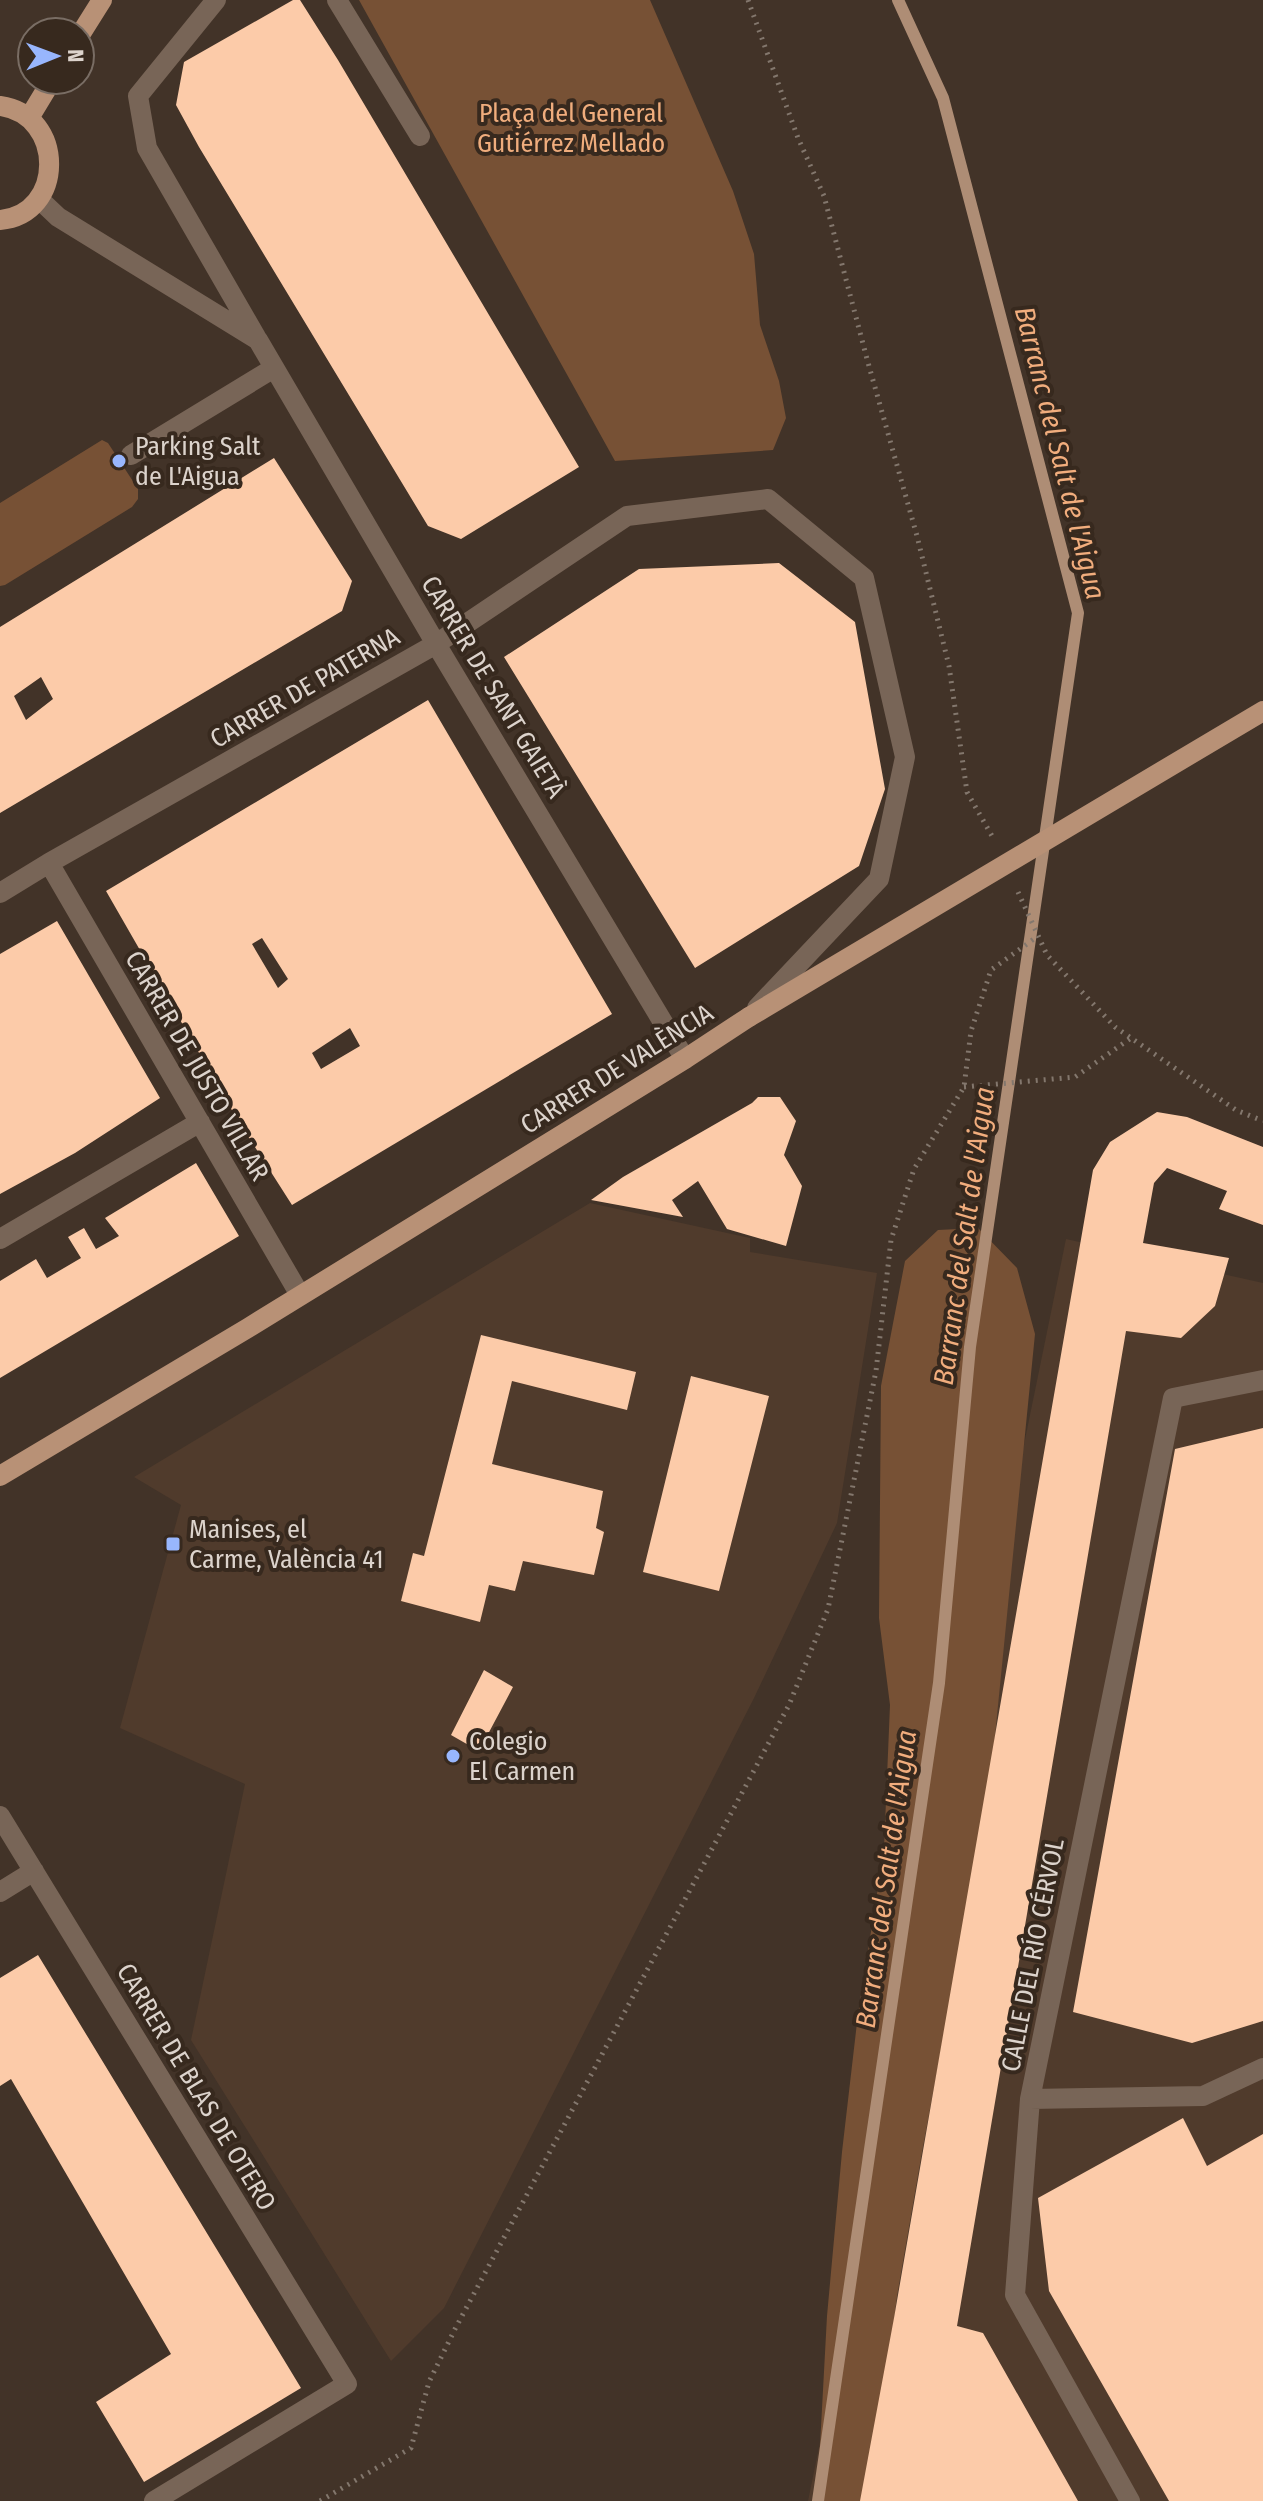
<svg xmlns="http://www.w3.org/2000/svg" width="1263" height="2501" font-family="'Fira Sans Condensed',sans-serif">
<rect width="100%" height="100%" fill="#423328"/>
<!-- built -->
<path fill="#503b2c" d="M590,1203L750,1238V1252L877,1273L837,1523L754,1698L444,2308L391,2361L191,2040L245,1784L120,1728L181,1505L134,1477Z
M1066,1239L1263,1283V2501H808Z"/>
<!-- green -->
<path fill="#775135" d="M359,0H650L733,191L754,254L760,325L779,381L786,418L773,450L615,461Z
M102,440L108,443L138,489V499L132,507L5,585L0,586V503Z
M978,1228L1017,1268L1035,1334L990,1786L922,2152L897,2296L887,2377L862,2501H817L827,2316L842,2152L858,2014L884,1849L890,1705L879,1618L881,1386L905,1261L938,1230Z"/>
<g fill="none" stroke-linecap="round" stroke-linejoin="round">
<!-- stream -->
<path stroke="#ae8d75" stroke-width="12" d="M818,2501L939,1683L970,1347L1078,613L943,98L898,0"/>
</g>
<!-- building -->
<path fill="#fccba9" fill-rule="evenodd" d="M293,0H300L338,60L579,467L461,539L428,526L199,147L176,105L184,62Z
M274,458L352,581L342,611L0,813V627ZM41,677L53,699L26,720L14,696Z
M779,563L855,622L885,789L859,866L695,968L504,657L639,569Z
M428,700L612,1014L292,1205L237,1119L106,891ZM262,938L288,979L278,988L252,944ZM350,1028L360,1046L321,1069L312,1053Z
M57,921L160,1098L75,1153L0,1194V954Z
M758,1097H780L796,1121L784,1155L802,1186L786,1246L727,1229L698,1181L672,1200L683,1217L591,1200L623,1177L752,1103Z
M1157,1112L1187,1117L1263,1147V1225L1219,1209L1227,1191L1167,1168L1154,1183L1143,1243L1229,1258L1215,1306L1181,1338L1126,1331L957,2326L983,2333L1078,2501H860L894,2318L1093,1170L1110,1142Z
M196,1163L239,1236L0,1378V1281L36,1259L47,1278L81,1258L68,1237L84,1228L96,1249L119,1236L105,1218Z
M481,1335L636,1372L627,1410L512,1381L492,1464L603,1491L596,1528L604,1532L594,1575L523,1561L515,1591L489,1585L480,1622L401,1601L413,1553L424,1556Z
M691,1376L769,1396L719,1591L643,1572Z
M1263,1428V2021L1192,2043L1073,2012L1175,1449Z
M484,1670L513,1687L479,1751L451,1735Z
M38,1955L301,2388L144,2482L96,2402L171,2354L11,2079L0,2086V1978Z
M1183,2118L1207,2166L1263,2134V2501H1169L1049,2291L1038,2198Z"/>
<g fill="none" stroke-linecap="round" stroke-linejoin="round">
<!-- path -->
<path stroke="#83776d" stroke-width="5" stroke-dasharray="2 6" stroke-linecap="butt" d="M748,0L798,138L824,196L867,359L917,536L949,666L967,792L992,836
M1018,892L1047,955L1115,1027L1236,1110L1263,1121
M964,1087L1075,1077L1131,1038
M320,2501L411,2448L429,2382L455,2329L789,1705L828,1609L876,1371L891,1240L914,1169L964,1087L971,1031L991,970L1038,936"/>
<!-- minor -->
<path stroke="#786557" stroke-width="20" d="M216,0L138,96L147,148L256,337
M337,0L420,136
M39,199L58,217L258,340L436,644L685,1059
M131,455L274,368
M49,863L300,1295
M0,893L49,863L436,644L627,516L768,499L864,578L905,757L879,879L757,1008
M0,1239L200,1122
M0,1816L347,2384L154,2501
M0,1892L34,1871
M1030,2099L1203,2096L1263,2068
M1130,2501L1015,2295L1030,2099L1173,1398L1263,1380"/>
<!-- major -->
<path stroke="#b89176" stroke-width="20" d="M80,35L102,0
M0,106C66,115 65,215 0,220
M29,118L52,80
M0,1476L248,1328L685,1059L749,1017"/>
<!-- major-bridge -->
<path stroke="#b89176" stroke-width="20" d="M749,1017L1263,711"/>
</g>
<!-- markers -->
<g fill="#98b6fd" stroke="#37291e" stroke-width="3">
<circle cx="119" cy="461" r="8"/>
<rect x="165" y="1536" width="16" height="16" rx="4"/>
<circle cx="453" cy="1756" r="8"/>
</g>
<g text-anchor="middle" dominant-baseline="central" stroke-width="8" stroke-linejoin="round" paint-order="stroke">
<!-- park labels -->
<g font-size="26" fill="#f0ad7d" stroke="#37291e">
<text x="571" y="113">Plaça del General<tspan x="571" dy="30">Gutiérrez Mellado</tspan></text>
</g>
<!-- poi labels -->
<g font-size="26" fill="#dcd3cc" stroke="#37291e" text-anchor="start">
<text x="135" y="446">Parking Salt<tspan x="135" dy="30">de L'Aigua</tspan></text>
<text x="189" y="1529">Manises, el<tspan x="189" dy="30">Carme, València 41</tspan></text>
<text x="469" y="1741">Colegio<tspan x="469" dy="30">El Carmen</tspan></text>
</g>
<!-- street labels -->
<g font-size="26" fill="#dcd3cc" stroke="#37291e">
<text transform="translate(493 687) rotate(59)">CARRER DE SANT GAIETÀ</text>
<text transform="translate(305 688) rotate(-30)">CARRER DE PATERNA</text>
<text transform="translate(197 1066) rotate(60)">CARRER DE JUSTO VILLAR</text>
<text transform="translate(617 1069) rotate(-32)">CARRER DE VALÈNCIA</text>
<text transform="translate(1033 1955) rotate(-79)">CALLE DEL RÍO CÉRVOL</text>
<text transform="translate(196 2087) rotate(59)">CARRER DE BLAS DE OTERO</text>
</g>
<!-- water labels -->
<g font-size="28" font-style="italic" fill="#f1ad7d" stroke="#37291e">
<text transform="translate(1060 453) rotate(76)">Barranc del Salt de l'Aigua</text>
<text transform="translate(964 1236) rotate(-82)">Barranc del Salt de l'Aigua</text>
<text transform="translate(886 1879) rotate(-82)">Barranc del Salt de l'Aigua</text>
</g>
</g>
<!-- north arrow -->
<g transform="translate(56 56) rotate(89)"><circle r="38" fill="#37291e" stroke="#796d64" stroke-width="2"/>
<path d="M0-6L14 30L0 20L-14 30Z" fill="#98b6fd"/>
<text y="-12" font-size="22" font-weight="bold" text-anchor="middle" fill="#dcd3cc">N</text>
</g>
</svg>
